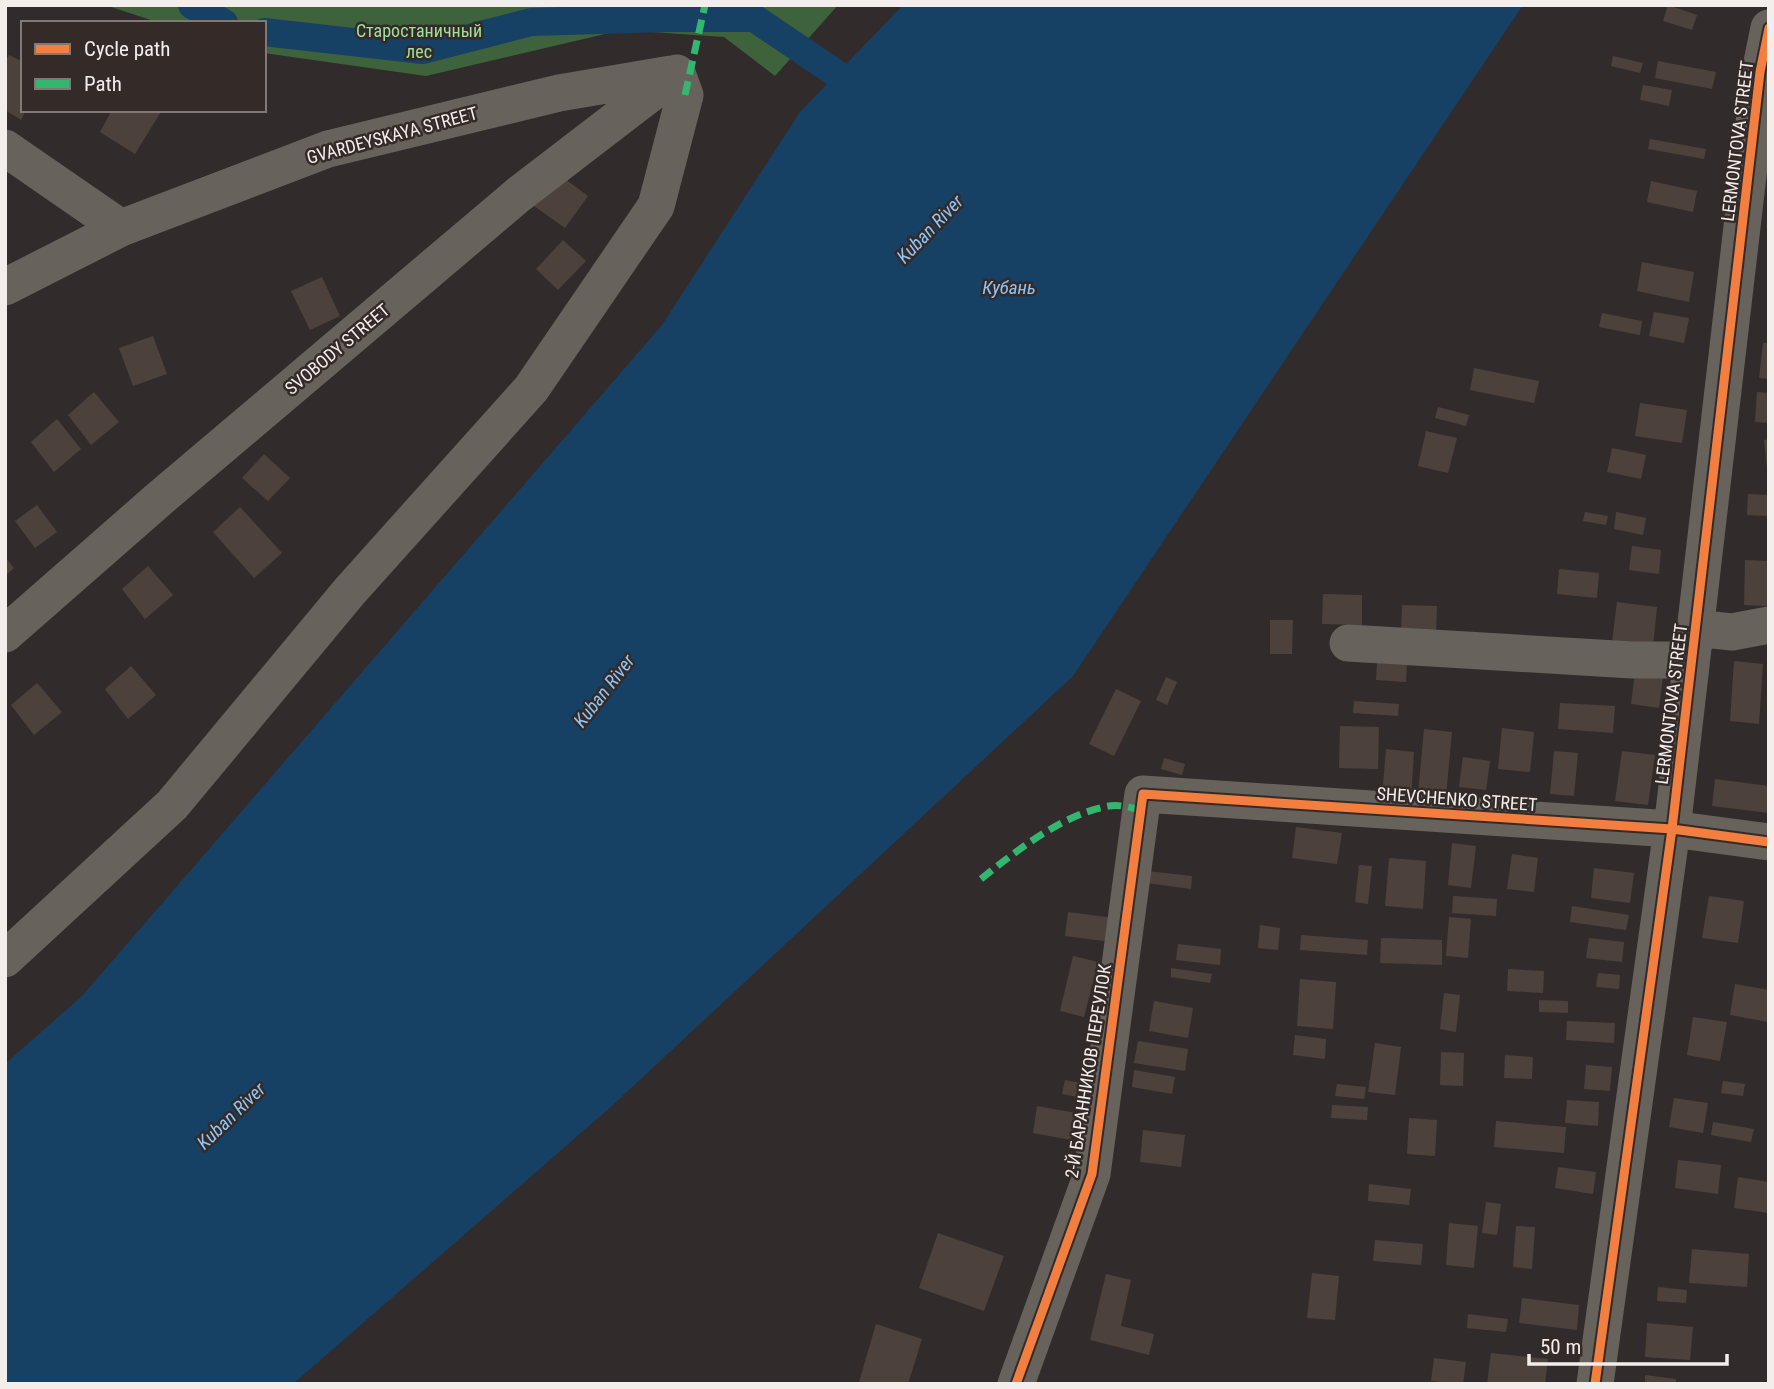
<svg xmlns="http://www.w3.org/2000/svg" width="1774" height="1389" font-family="'Roboto Condensed',sans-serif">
<rect width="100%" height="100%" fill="#312c2b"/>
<!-- forest -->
<path fill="#3e633c" d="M105,5H838L775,76L724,37L622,30L426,76L264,53V23H160Z"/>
<!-- water -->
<path fill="#164064" d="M903,5H1523L1073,676L613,1105L293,1384H5V1064L82,996L662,325L800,112Z"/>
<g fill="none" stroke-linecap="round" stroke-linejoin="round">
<!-- canal -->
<path stroke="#164064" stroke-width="28" d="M192,5L224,23
M264,32L423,50L531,22L668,18H754L837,74"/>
</g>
<!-- building -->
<path fill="#4d413c" d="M1668,5L1697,15L1692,30L1663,21Z
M9,55L23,62V110H26L21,120L5,110V62Z
M1613,56L1643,63L1640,73L1611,66Z
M1658,61L1716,72L1712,89L1655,78Z
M1643,85L1672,90L1669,106L1640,100Z
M112,110H162L135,154L100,132Z
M1650,139L1706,149L1704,159L1648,149Z
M557,173L588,196L565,228L534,206Z
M1651,181L1697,191L1693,212L1647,202Z
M563,240L586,261L558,290L536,269Z
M1642,262L1694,272L1689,302L1637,291Z
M322,277L340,316L310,330L291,291Z
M1654,312L1689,318L1684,343L1649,336Z
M1602,313L1642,321L1640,335L1599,327Z
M153,336L167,374L133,386L119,348Z
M1763,343H1769V379L1759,378Z
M1474,368L1539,381L1534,403L1470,390Z
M94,392L119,422L91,445L68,415Z
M1757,392L1769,393V423L1755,422Z
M1640,403L1687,410L1682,443L1635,436Z
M1438,407L1469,415L1466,426L1435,418Z
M57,419L81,449L54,472L31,442Z
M1426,431L1457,438L1448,473L1418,466Z
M1769,439V468H1767L1764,440Z
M1612,448L1646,455L1641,479L1607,472Z
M264,454L290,478L268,501L242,478Z
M1748,494L1769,495V516L1747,515Z
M37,505L57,532L35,548L15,521Z
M240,507L282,553L254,578L213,532Z
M1585,512L1608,516L1606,525L1583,521Z
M1616,512L1646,518L1643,535L1614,529Z
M1632,546L1661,550L1659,574L1629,570Z
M5,557L14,568L5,576Z
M1745,560L1769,561V606L1744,605Z
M148,566L173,595L145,619L122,589Z
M1559,569L1599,573L1597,598L1557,594Z
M1323,594L1362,595V625L1322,624Z
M1617,602L1657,607L1653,647L1612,642Z
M1402,605L1437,606L1436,636L1401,634Z
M1270,620H1293L1292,654H1270Z
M1734,661L1763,664L1759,724L1730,721Z
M1377,663L1407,665L1406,682L1376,680Z
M131,666L156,695L128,719L105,689Z
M1635,673L1663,677L1659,708L1631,704Z
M1166,677L1177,682L1167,705L1156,700Z
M37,683L62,712L34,735L11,705Z
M1116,689L1141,701L1114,756L1089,744Z
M1354,701L1399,704L1398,716L1353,713Z
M1560,703L1615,706L1613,733L1558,729Z
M1340,726L1379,727L1378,769L1339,768Z
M1502,728L1534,732L1530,772L1498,769Z
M1424,729L1452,732L1446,796L1418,794Z
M1386,749L1414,752L1411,799L1382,797Z
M1554,751L1578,753L1574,796L1550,794Z
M1622,751L1655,755L1648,805L1615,801Z
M1463,757L1490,761L1486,790L1459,787Z
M1164,758L1185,764L1182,775L1161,769Z
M1715,779L1769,786V813L1712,806Z
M1296,827L1342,833L1337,864L1292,858Z
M1452,843L1476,846L1471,888L1448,885Z
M1512,854L1538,858L1534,892L1507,889Z
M1389,858L1426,861L1423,909L1385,906Z
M1359,865L1372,866L1368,904L1355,902Z
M1594,868L1634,873L1630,903L1591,898Z
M1147,871L1192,876L1191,889L1146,883Z
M1453,896L1497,899L1496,916L1452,913Z
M1709,896L1744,901L1738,943L1702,938Z
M1572,906L1629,915L1626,930L1570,922Z
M1068,912L1115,918L1112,942L1065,936Z
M1449,917L1471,919L1468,958L1446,956Z
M1260,925L1280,928L1278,950L1258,948Z
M1301,935L1368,940L1367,955L1300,950Z
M1381,938L1442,940V965L1380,963Z
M1589,938L1624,942L1622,962L1586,958Z
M1178,944L1221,949L1220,965L1176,960Z
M1073,956L1098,962L1084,1017L1060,1011Z
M1171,968L1212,974L1210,983L1171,977Z
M1508,969L1544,971L1543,993L1507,991Z
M1598,973L1620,975L1619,989L1596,987Z
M1300,979L1336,982L1333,1029L1297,1026Z
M1735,984L1769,990L1768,1022L1730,1015Z
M1444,993L1460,995L1456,1032L1440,1029Z
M1539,1000L1568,1001V1013L1539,1012Z
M1154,1001L1193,1008L1188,1038L1149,1031Z
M1693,1017L1727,1022L1720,1061L1687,1055Z
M1567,1021L1615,1023L1614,1043L1566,1040Z
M1295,1035L1326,1039L1325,1059L1293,1055Z
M1138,1041L1188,1049L1185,1071L1134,1063Z
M1375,1043L1401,1047L1395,1095L1368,1092Z
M1441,1052L1464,1053L1463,1086L1440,1085Z
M1505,1055L1533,1057L1532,1079L1504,1078Z
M1586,1065L1612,1067L1610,1091L1584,1089Z
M1134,1070L1175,1077L1172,1094L1132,1087Z
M1065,1080L1085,1084L1083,1098L1062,1094Z
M1723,1081L1745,1084L1743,1096L1721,1093Z
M1337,1084L1366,1087L1364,1099L1335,1096Z
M1674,1098L1708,1103L1703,1133L1669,1127Z
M1567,1100L1599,1102L1598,1126L1565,1123Z
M1332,1105L1368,1107L1367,1120L1331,1118Z
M1037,1106L1076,1113L1071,1140L1033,1133Z
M1409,1118L1437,1120L1435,1156L1407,1154Z
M1496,1121L1566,1127L1564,1153L1494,1147Z
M1713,1122L1754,1129L1751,1142L1711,1135Z
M1143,1130L1185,1135L1181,1167L1140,1162Z
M1678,1160L1721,1165L1718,1194L1675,1188Z
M1558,1167L1596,1172L1593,1194L1555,1188Z
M1738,1177L1769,1182V1213L1734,1208Z
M1369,1184L1411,1189L1409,1205L1368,1201Z
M1486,1202L1501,1204L1497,1235L1482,1233Z
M1449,1223L1478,1226L1474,1268L1446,1265Z
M1516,1226L1535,1227L1532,1269L1513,1267Z
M938,1233L1004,1256L984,1311L919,1288Z
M1375,1240L1423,1244L1421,1265L1373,1261Z
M1692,1249L1749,1254L1747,1287L1689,1283Z
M1312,1273L1339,1276L1335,1320L1307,1318Z
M1106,1274L1131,1280L1121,1326L1154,1334L1149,1355L1090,1340Z
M1658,1287L1687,1290L1686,1303L1657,1301Z
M1522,1298L1579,1305L1577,1330L1519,1323Z
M1468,1314L1508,1319L1506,1332L1467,1328Z
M1647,1323L1693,1327L1690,1360L1645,1357Z
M876,1324L922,1339L908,1384L859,1382Z
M1491,1353L1548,1359L1545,1384H1487Z
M1434,1358L1466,1362L1463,1384L1431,1381Z
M1645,1375L1676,1379V1384H1645Z"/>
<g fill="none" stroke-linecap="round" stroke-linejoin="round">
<!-- minor -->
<path stroke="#67625c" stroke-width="37" d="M5,148L121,228
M5,287L121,228L328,149L559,93L671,74
M1695,628L1732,632L1769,625
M5,634L158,500L518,195L677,73
M1348,643L1632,660H1691
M5,959L172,805L349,592L531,389L656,206L685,95L677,73
M1016,1384L1092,1174L1143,794L1672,829L1769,842
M1595,1384L1672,829L1760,72L1769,28"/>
<!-- quiet -->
<path stroke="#33b770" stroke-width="7" stroke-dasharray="14 7" stroke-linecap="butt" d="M685,95L705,5
M981,879C1016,851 1063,814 1109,806C1119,804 1131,808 1141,810"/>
<!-- cycleway casing -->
<g stroke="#342b28" stroke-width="13">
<path id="cycleway" d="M1016,1384L1092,1174L1143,794L1672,829L1769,842
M1595,1384L1672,829L1760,72L1769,28"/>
</g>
<!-- cycleway -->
<use href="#cycleway" stroke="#f27e40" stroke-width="9"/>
</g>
<g text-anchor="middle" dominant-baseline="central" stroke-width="5" stroke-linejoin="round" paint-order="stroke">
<!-- park labels -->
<g font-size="18" fill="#9ee19c" stroke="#342b28">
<text x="419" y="30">Старостаничный<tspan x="419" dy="21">лес</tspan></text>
</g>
<!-- street labels -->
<g font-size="18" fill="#f3edeb" stroke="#342b28">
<text transform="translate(392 135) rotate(-15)">GVARDEYSKAYA STREET</text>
<text transform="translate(1737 141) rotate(-83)">LERMONTOVA STREET</text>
<text transform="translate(337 349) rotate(-40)">SVOBODY STREET</text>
<text transform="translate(1671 704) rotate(-83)">LERMONTOVA STREET</text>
<text transform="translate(1457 799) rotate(4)">SHEVCHENKO STREET</text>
<text transform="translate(1088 1071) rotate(-81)">2-Й БАРАННИКОВ ПЕРЕУЛОК</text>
</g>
<!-- water labels -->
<g font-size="19" font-style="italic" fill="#8fc4f7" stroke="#342b28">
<text transform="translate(930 229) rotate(-46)">Kuban River</text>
<text x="1009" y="287">Кубань</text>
<text transform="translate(604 691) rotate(-52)">Kuban River</text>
<text transform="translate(231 1116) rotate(-44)">Kuban River</text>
</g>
</g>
<!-- border -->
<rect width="1774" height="1389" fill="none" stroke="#f3edeb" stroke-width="14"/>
<!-- legend -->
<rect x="21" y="21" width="245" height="91" fill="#342b28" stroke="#807976" stroke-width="2"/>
<rect x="35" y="44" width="35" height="10" fill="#f27e40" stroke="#807976" stroke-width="2"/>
<text x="84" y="56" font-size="21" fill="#f3edeb">Cycle path</text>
<rect x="35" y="79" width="35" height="10" fill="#33b770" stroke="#807976" stroke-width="2"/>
<text x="84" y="91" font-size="21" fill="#f3edeb">Path</text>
<!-- scale -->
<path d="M1529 1354v10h198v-10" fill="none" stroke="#f3edeb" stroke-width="3.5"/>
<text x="1540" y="1354" font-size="21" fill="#f3edeb" stroke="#342b28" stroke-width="5" paint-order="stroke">50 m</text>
</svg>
